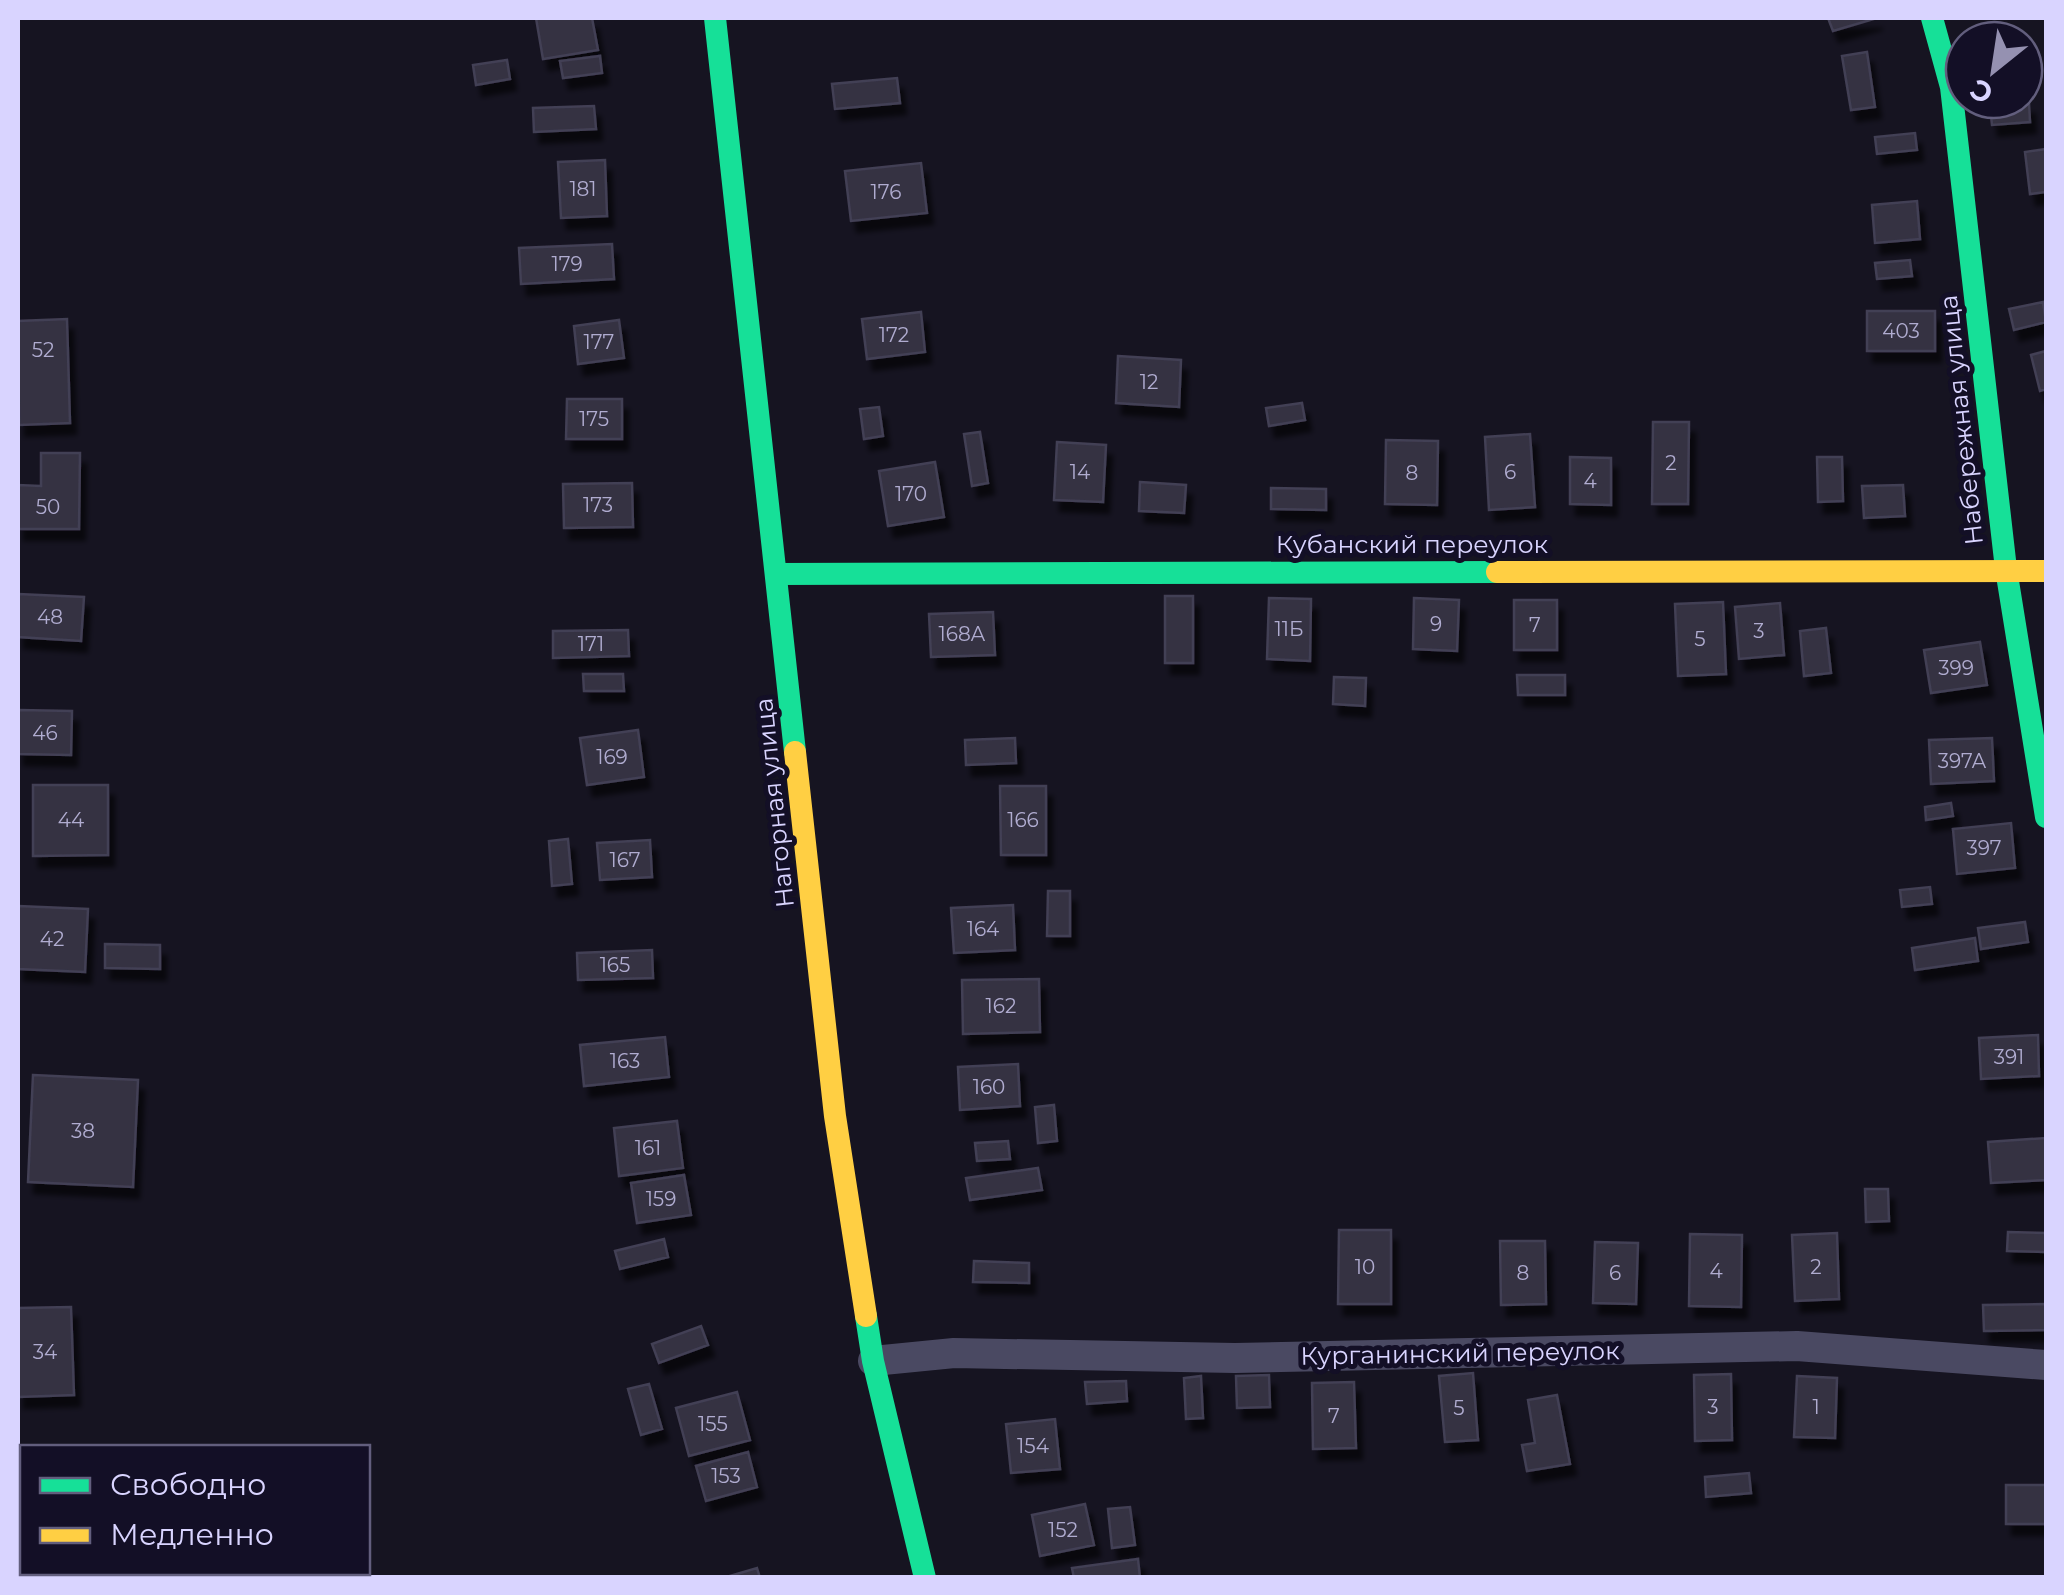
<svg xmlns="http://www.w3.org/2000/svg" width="2064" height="1595" font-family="Montserrat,sans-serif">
<defs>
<filter id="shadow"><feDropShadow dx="6" dy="11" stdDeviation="2.5" flood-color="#0009"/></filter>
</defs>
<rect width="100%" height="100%" fill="#161421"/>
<!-- building -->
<path fill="#343243" stroke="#433f54" stroke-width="2.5" filter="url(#shadow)" d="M536,18H592L598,50L543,59Z
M1828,18H1877L1833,31Z
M1867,52L1875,107L1851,110L1842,56Z
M600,56L602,73L563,78L560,61Z
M507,60L510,79L476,85L473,65Z
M897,78L900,103L835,109L832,84Z
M2029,103L2030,122L1992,125L1990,107Z
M594,106L596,129L534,132L533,108Z
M1915,133L1917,150L1877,154L1875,137Z
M2046,149V192L2030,194L2025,152Z
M605,160L607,216L561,218L558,162Z
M921,163L927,213L851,221L845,171Z
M1917,201L1920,239L1875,243L1872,205Z
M612,244L614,279L521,284L519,248Z
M1910,260L1912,276L1877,279L1875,263Z
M2043,302L2046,322L2014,330L2009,309Z
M1867,311H1935V351H1867Z
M921,312L925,352L867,359L862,319Z
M67,319L70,423L19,425L18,321Z
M619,320L624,358L578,364L574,326Z
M2046,351V389L2040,391L2031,355Z
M1118,356L1181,360L1179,407L1116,403Z
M567,399H622V439H566Z
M1302,403L1305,420L1269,426L1266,408Z
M879,407L883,436L864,439L860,409Z
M1653,422H1689L1688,504H1652Z
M980,432L988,483L972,486L964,434Z
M1530,434L1535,507L1489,510L1485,437Z
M1386,440L1438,441L1437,505L1385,504Z
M1057,442L1106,445L1103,502L1054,500Z
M41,453H80L79,529H18V485L41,486Z
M1570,457L1611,458V505L1570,504Z
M1817,457H1842L1843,501L1818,502Z
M935,462L944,517L888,526L879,471Z
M1140,482L1186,485L1184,513L1139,511Z
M632,483L633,527L564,528L563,484Z
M1903,485L1905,516L1864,518L1862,486Z
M1271,488L1326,489V510L1271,509Z
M18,594L84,597L81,641L18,637Z
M1165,596H1193V663H1165Z
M1269,598L1311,599L1310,661L1267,659Z
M1414,598L1459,600L1457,651L1413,649Z
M1514,600H1557V650H1514Z
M1723,602L1726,674L1678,676L1675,604Z
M1780,603L1784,655L1739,659L1735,607Z
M993,612L995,655L931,657L929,614Z
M1826,628L1831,673L1804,676L1800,631Z
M628,630L629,656L553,658V631Z
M1980,642L1987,685L1931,693L1924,650Z
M583,674H623L624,691H584Z
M1517,675H1565V695H1518Z
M1334,677L1366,678L1365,706L1333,704Z
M18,710L72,711L71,755L18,754Z
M638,730L644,777L587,785L580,738Z
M1015,738L1016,763L966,765L965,740Z
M1992,738L1994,781L1931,784L1929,740Z
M33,785H108V855L33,856Z
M1000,786H1046V855H1001Z
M1951,803L1953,816L1926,820L1925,807Z
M2011,823L2015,868L1957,874L1953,829Z
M568,839L572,884L552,886L549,841Z
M650,840L652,877L600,880L597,843Z
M1930,887L1932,904L1902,907L1900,890Z
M1048,891H1070V936H1047Z
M1013,905L1015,950L954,953L951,908Z
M18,906L88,909L85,972L18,969Z
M2025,922L2028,942L1981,949L1978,928Z
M1975,938L1978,961L1915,970L1912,948Z
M105,944L160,945V969L105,968Z
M652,950L653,978L578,980L577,953Z
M1039,979L1040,1032L963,1034L962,980Z
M2038,1035L2039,1076L1981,1079L1979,1038Z
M665,1037L669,1077L584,1086L580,1045Z
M1018,1064L1020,1106L960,1110L958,1067Z
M33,1075L138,1080L133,1187L28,1182Z
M1054,1105L1057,1141L1038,1143L1035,1107Z
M677,1121L683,1168L619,1176L614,1128Z
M2046,1138V1180L1991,1183L1988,1142Z
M1008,1141L1010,1159L977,1161L975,1143Z
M1038,1168L1042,1190L970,1200L966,1178Z
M684,1175L691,1215L637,1223L631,1183Z
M1865,1189H1888L1889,1221L1866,1222Z
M1339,1230H1391V1304H1338Z
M2008,1232L2046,1233V1252L2007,1251Z
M1837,1233L1839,1299L1795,1301L1792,1235Z
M1690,1234L1742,1235L1741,1307L1689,1306Z
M664,1239L668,1257L620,1269L615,1251Z
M1500,1241H1545L1546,1304L1501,1305Z
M1595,1242L1638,1243L1636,1304L1593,1303Z
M974,1261L1029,1263V1283L973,1282Z
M2046,1304V1330L1984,1331L1983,1305Z
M71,1307L74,1395L18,1397V1308Z
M701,1326L708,1345L659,1363L652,1344Z
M1473,1373L1478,1440L1445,1442L1439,1376Z
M1731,1374L1732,1440L1695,1441L1694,1375Z
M1269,1375L1270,1407L1237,1408L1236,1376Z
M1201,1376L1203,1418L1186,1419L1184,1378Z
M1797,1376L1837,1378L1835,1438L1794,1437Z
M1126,1381L1127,1401L1087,1404L1085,1382Z
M1354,1382L1356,1448L1313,1449L1312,1383Z
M649,1384L662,1429L641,1435L628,1389Z
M737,1392L750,1440L689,1456L676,1408Z
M1557,1395L1570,1464L1527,1471L1522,1445L1535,1443L1528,1400Z
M1055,1419L1060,1469L1011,1473L1006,1424Z
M748,1452L757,1487L706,1501L696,1466Z
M1749,1473L1751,1493L1706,1497L1705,1477Z
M2006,1485H2046V1524H2006Z
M1085,1504L1094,1545L1040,1556L1032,1515Z
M1130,1507L1135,1545L1112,1548L1108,1509Z
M1138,1559L1140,1578H1074L1072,1568Z
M757,1568L760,1578H723Z"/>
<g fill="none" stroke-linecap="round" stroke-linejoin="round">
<!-- street -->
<path stroke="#4a4962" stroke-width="30" d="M873,1361L954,1353L1235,1358L1797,1346L2046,1365"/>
<!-- fast -->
<path stroke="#16e098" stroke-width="22" d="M715,18L795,752
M1932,18L1951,87L2006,569L2046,817
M777,574L1497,572
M866,1316L873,1361L925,1578"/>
<!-- slow -->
<path stroke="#ffcf43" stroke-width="22" d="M1497,572L2046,571
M795,752L835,1116L866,1316"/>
</g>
<g text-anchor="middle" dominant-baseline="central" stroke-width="10" stroke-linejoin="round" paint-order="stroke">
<!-- number labels -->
<g font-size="20" fill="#b0acd0">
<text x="583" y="189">181</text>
<text x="886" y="192">176</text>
<text x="567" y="264">179</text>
<text x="1901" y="331">403</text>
<text x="894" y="335">172</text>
<text x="599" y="342">177</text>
<text x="43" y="350">52</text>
<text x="1149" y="382">12</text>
<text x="594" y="419">175</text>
<text x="1671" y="463">2</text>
<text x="1080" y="472">14</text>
<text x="1510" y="472">6</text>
<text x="1412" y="473">8</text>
<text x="1590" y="481">4</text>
<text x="911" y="494">170</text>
<text x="598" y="505">173</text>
<text x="48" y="507">50</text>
<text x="50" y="617">48</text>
<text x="1436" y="624">9</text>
<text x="1535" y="625">7</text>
<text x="1289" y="629">11Б</text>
<text x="1759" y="631">3</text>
<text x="962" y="634">168А</text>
<text x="1700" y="639">5</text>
<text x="591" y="644">171</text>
<text x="1956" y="668">399</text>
<text x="45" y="733">46</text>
<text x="612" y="757">169</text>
<text x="1962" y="761">397А</text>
<text x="71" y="820">44</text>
<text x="1023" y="820">166</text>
<text x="1984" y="848">397</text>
<text x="625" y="860">167</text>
<text x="983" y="929">164</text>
<text x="52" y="939">42</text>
<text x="615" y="965">165</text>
<text x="1001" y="1006">162</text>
<text x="2009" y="1057">391</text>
<text x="625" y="1061">163</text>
<text x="989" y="1087">160</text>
<text x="83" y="1131">38</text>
<text x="648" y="1148">161</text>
<text x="661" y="1199">159</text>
<text x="1365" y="1267">10</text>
<text x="1816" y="1267">2</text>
<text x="1716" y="1271">4</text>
<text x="1523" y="1273">8</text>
<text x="1615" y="1273">6</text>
<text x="45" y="1352">34</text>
<text x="1713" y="1407">3</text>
<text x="1816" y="1407">1</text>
<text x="1459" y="1408">5</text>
<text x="1334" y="1416">7</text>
<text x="713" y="1424">155</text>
<text x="1033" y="1446">154</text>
<text x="726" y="1476">153</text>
<text x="1063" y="1530">152</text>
</g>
<!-- street labels -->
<g font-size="25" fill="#d9d4ff" stroke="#130f26">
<text transform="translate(1961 420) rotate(-96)">Набережная улица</text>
<text x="1412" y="544">Кубанский переулок</text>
<text transform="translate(774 803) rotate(-96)">Нагорная улица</text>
<text transform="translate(1460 1353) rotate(-1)">Курганинский переулок</text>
</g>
</g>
<!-- border -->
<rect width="2064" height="1595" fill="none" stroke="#d9d4ff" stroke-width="40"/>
<!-- legend -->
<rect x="20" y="1445" width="350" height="130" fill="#130f26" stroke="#625e7d" stroke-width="2.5"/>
<rect x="40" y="1478" width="50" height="15" fill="#16e098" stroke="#625e7d" stroke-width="2.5"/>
<text x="110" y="1495" font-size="30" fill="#d9d4ff">Свободно</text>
<rect x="40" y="1528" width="50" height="15" fill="#ffcf43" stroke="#625e7d" stroke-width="2.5"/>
<text x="110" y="1545" font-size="30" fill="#d9d4ff">Медленно</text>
<!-- north arrow -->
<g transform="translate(1994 70) rotate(210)"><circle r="48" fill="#130f26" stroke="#625e7d" stroke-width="2.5"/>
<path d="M0-8L18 38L0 25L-18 38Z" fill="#9591b1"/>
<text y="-15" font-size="28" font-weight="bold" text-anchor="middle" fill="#d9d4ff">С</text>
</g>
</svg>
